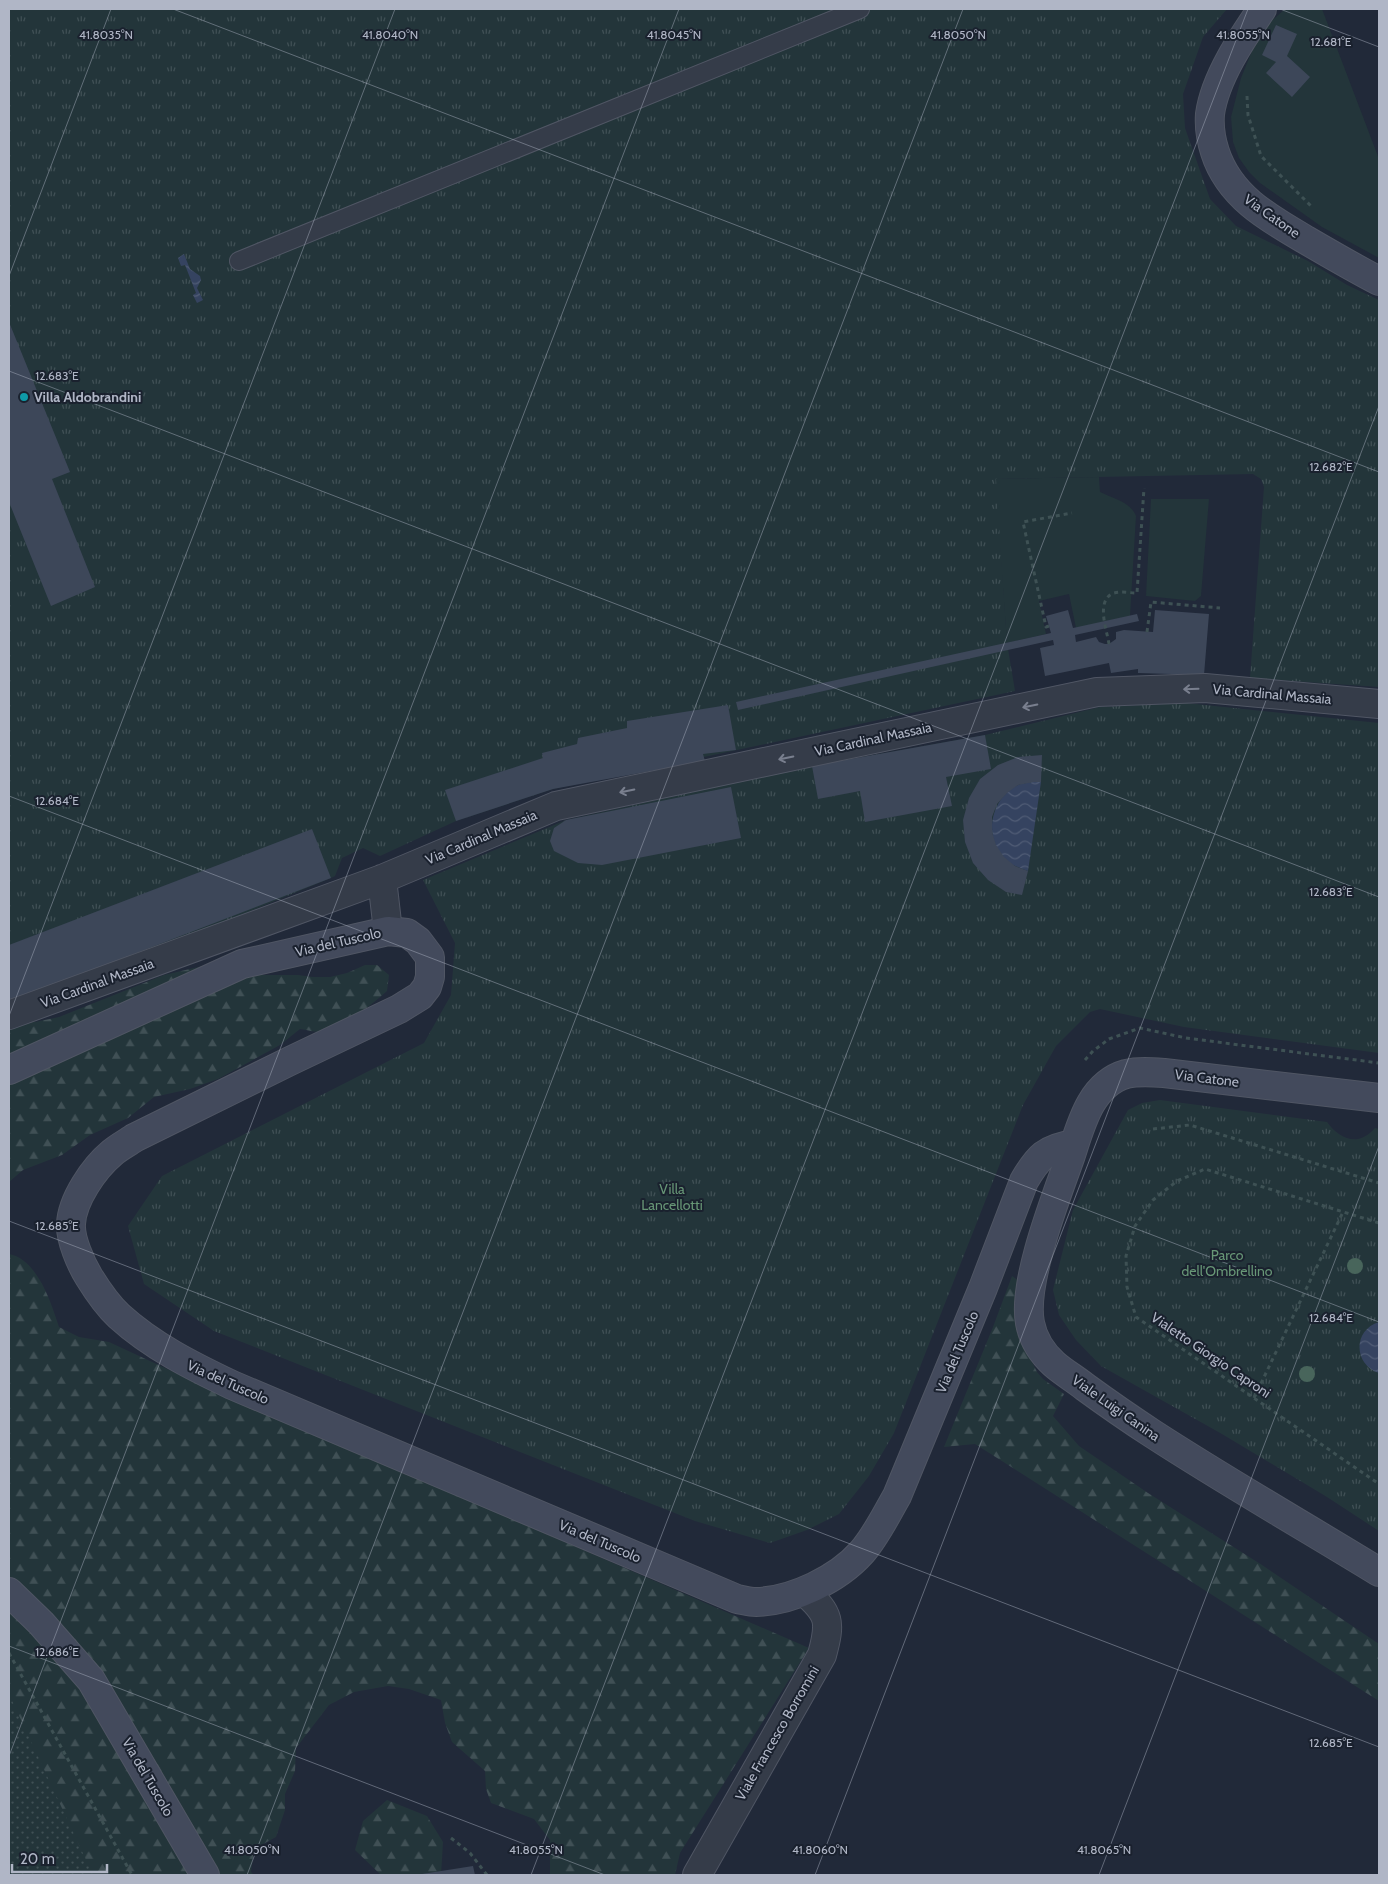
<svg xmlns="http://www.w3.org/2000/svg" width="1388" height="1884" font-family="Cabin,sans-serif">
<defs>
<pattern id="forest-firs" width="22" height="20" patternUnits="userSpaceOnUse" patternTransform="scale(1.25)"><rect width="22" height="20" fill="#23353a"/><path d="M5 1l3.5 6h-7zM16 11l3.5 6h-7z" fill="#405055"/></pattern>
<pattern id="park-tufts" width="24" height="20" patternUnits="userSpaceOnUse" patternTransform="scale(1.25)"><rect width="24" height="20" fill="#23353a"/><path d="M3 7l-1-3M5 7V3M7 7l1-3M15 17l-1-3M17 17v-4M19 17l1-3" fill="none" stroke="#405055"/></pattern>
<pattern id="garden-dots" width="8" height="8" patternUnits="userSpaceOnUse" patternTransform="scale(1.25)"><rect width="8" height="8" fill="#23353a"/><path d="M2 2h.1M6 6h.1" fill="none" stroke="#405055" stroke-width="1.8" stroke-linecap="round"/></pattern>
<pattern id="water-waves" width="16" height="10" patternUnits="userSpaceOnUse" patternTransform="scale(1.25)"><rect width="16" height="10" fill="#354360"/><path d="M0 5q4-4 8 0t8 0" fill="none" stroke="#505c75"/></pattern>
</defs>
<rect width="100%" height="100%" fill="#212939"/>
<!-- grass -->
<path fill="#23353a" d="M1285,9H1322L1379,159V258L1322,227L1260,183L1249,172L1239,158L1233,142L1231,117L1241,78L1252,51L1267,25Z
M1099,477L1100,492C1112,498 1131,502 1136,516L1130,616L1076,628L1069,594L1039,601L1046,634L1007,643L995,479Z
M1151,499H1209L1201,596L1195,601L1146,596Z"/>
<!-- forest -->
<path fill="url(#forest-firs)" d="M224,961L255,975H298L313,977H330L347,973L365,965H377L389,975L387,991C375,1002 339,1031 324,1032C317,1033 308,1030 300,1029L280,1045L218,1079L190,1089L154,1097L128,1118L90,1135L62,1155L23,1170L9,1182V1025L24,1020L35,1022L59,1017L164,975Z
M9,1254C37,1259 51,1302 59,1327L79,1337L109,1342L178,1374L809,1648L680,1853L675,1875H550V1840L534,1819L491,1803L486,1789L485,1771L452,1742L445,1723L441,1700L409,1689L388,1686L354,1692L329,1705L296,1748L295,1771L285,1794V1810L276,1837L254,1849L251,1872L254,1875H9Z
M1012,1276L1022,1283L1017,1324L1018,1334L1037,1372L1043,1379L1064,1394L1053,1416L1079,1446L1148,1493L1262,1565L1379,1644V1701L975,1444L944,1447L993,1327Z
M387,1800L427,1816L443,1842L441,1875H381L355,1850L363,1821Z"/>
<!-- park -->
<path fill="url(#park-tufts)" d="M9,9H1227L1203,37L1183,94L1185,128L1210,199L1236,226L1308,261L1347,285L1379,300V687L1250,678L1264,487L1261,479L1253,474L996,479L1007,643L1015,691L553,789L456,821L380,856L363,848L342,858L335,876L331,878L9,1010Z
M1186,703L1379,723V1053L1184,1027L1100,1009L1090,1012L1056,1046L1023,1105L894,1433L869,1476L839,1514L807,1530L770,1543L695,1521L214,1331L144,1284L128,1226L162,1176L424,1043L451,995L455,943L423,880L566,820L812,766L985,735L1100,707Z
M1160,1100L1327,1122C1340,1140 1359,1147 1375,1128L1379,1129V1531L1327,1497L1222,1434L1101,1366L1076,1340L1059,1315L1053,1290L1073,1210L1128,1110L1142,1103Z"/>
<!-- garden -->
<path fill="url(#garden-dots)" d="M9,1694L93,1875H9Z"/>
<!-- water -->
<path fill="url(#water-waves)" d="M184,254L190,269L200,276L201,280L197,288L203,300L197,303L193,295L196,293L185,265L181,266L178,258Z
M1033,782H1041L1028,871C1019,868 1011,865 1004,858C983,836 991,798 1018,785C1022,783 1028,783 1033,782Z
M1379,1322V1373C1353,1364 1353,1330 1379,1322Z"/>
<!-- building -->
<path fill="#3d4759" d="M1276,25L1297,34L1287,56L1310,77L1292,97L1266,73L1276,62L1262,55Z
M9,322L70,472L52,479L95,587L51,606L9,502Z
M1068,610L1073,628L1137,614L1139,621L1075,635L1076,642L1096,637L1099,642L1105,644H1109L1116,639V632L1124,630L1153,632L1155,610L1209,614L1204,675L1138,673V669L1111,673L1109,663L1045,676L1040,648L1054,645L1053,640L738,710L736,702L1051,633L1046,616Z
M728,705L736,750L703,754L705,761L553,789L456,821L445,790L543,758L542,753L577,744L578,738L627,728V721Z
M985,735L991,769L946,777L952,806L865,822L860,791L818,799L812,766Z
M1042,755L1041,782H1033L1018,785L1007,793L997,804L992,817V832L996,845L1004,857L1015,866L1028,871L1022,895L1006,892L988,880L973,863L965,842L963,820L969,798L980,779L998,765L1018,757Z
M731,787L741,838L602,865L578,863L554,851L550,841L554,828L566,820Z
M312,829L331,878L9,1002V945Z
M473,1866L475,1875H422V1874Z"/>
<g fill="none" stroke-linecap="round" stroke-linejoin="round">
<!-- lane casing -->
<g stroke="#505664" stroke-width="20">
<path id="lane" d="M239,261L860,9"/>
</g>
<!-- street casing -->
<g stroke="#505664" stroke-width="30">
<path id="street" d="M382,879L388,931
M9,1015L382,879L556,806L1097,692L1205,688L1379,704
M697,1875L822,1655C831,1622 830,1614 805,1592"/>
</g>
<!-- secondary casing -->
<g stroke="#505664" stroke-width="30">
<path id="secondary" d="M1262,9C1242,38 1215,78 1210,114C1209,127 1211,140 1215,152C1229,196 1268,218 1306,240C1330,254 1354,268 1379,281
M9,1070L242,964L388,931L407,933L418,941L430,957V977L427,987L420,996L399,1009L290,1061L134,1138C127,1143 119,1147 112,1153C94,1168 72,1200 71,1224C70,1239 81,1264 89,1277C97,1290 107,1305 119,1316C152,1346 192,1366 232,1385L737,1599C743,1600 750,1602 756,1602C793,1601 838,1579 862,1552C876,1536 886,1515 897,1496L983,1288L1024,1181C1038,1157 1046,1148 1074,1144
M1379,1098L1164,1073C1151,1072 1138,1071 1126,1074C1091,1084 1081,1124 1071,1155C1057,1195 1022,1282 1030,1323C1033,1339 1042,1353 1054,1364C1063,1372 1075,1379 1085,1387C1107,1403 1130,1419 1153,1434C1227,1482 1304,1526 1379,1572
M9,1592L41,1623L91,1680L205,1875"/>
</g>
<!-- path -->
<path stroke="#3e5154" stroke-width="3" stroke-dasharray="4 4" stroke-linecap="butt" d="M1247,96L1248,115L1261,156L1312,207
M1049,626L1046,627L1023,522L1072,513
M1147,632L1151,602L1220,608
M1109,644C1107,630 1095,600 1114,593C1121,591 1130,593 1137,593L1144,488
M1085,1060L1093,1051L1109,1039L1140,1028L1186,1038L1379,1063
M1153,1129L1190,1125L1379,1183
M1379,1223L1205,1169L1177,1181L1153,1200L1135,1226L1126,1256L1127,1287L1136,1317L1379,1484
M1254,1398L1343,1212
M9,1653L132,1875
M451,1838L470,1853L487,1875"/>
<!-- lane -->
<use href="#lane" stroke="#353c49" stroke-width="18"/>
<!-- street -->
<use href="#street" stroke="#353c49" stroke-width="28"/>
<!-- secondary -->
<use href="#secondary" stroke="#434a5c" stroke-width="28"/>
</g>
<!-- trees -->
<g fill="#48655b">
<circle cx="1355" cy="1266" r="8"/>
<circle cx="1307" cy="1374" r="8"/>
</g>
<!-- one-way arrows -->
<defs><path id="oneway-shaft" d="M-6 0H5M1.5-3L5.5 0L1.5 3" fill="none" stroke-width="1.6" stroke-linecap="round" stroke-linejoin="round" transform="scale(1.25)"/></defs>
<g stroke="#797f8e">
<use href="#oneway-shaft" transform="translate(1191 689) rotate(178)"/>
<use href="#oneway-shaft" transform="translate(1030 706) rotate(168)"/>
<use href="#oneway-shaft" transform="translate(786 758) rotate(168)"/>
<use href="#oneway-shaft" transform="translate(627 791) rotate(168)"/>
</g>
<!-- ticks -->
<path fill="none" stroke="#b0b6c6" stroke-width="1" stroke-opacity="0.45" d="M173,9L1379,472M1280,9L1379,47M9,276L111,9M9,371L1379,897M9,796L1379,1322M9,1016L395,9M9,1221L1379,1747M9,1646L605,1875M9,1756L679,9M247,1875L963,9M531,1875L1248,9M815,1875L1379,406M1099,1875L1379,1146"/>
<!-- markers -->
<circle fill="#0f9aa8" stroke="#1a212e" stroke-width="2" cx="24" cy="397" r="5"/>
<g text-anchor="middle" dominant-baseline="central" stroke-width="4" stroke-linejoin="round" paint-order="stroke">
<!-- street labels -->
<g font-size="14" fill="#b0b6c6" stroke="#1a212e">
<text transform="translate(1272 216) rotate(35)">Via Catone</text>
<text transform="translate(1272 694) rotate(5)">Via Cardinal Massaia</text>
<text transform="translate(873 739) rotate(-12)">Via Cardinal Massaia</text>
<text transform="translate(481 837) rotate(-23)">Via Cardinal Massaia</text>
<text transform="translate(338 942) rotate(-13)">Via del Tuscolo</text>
<text transform="translate(97 983) rotate(-20)">Via Cardinal Massaia</text>
<text transform="translate(1207 1078) rotate(7)">Via Catone</text>
<text transform="translate(957 1352) rotate(-67)">Via del Tuscolo</text>
<text transform="translate(1211 1355) rotate(34)">Vialetto Giorgio Caproni</text>
<text transform="translate(228 1382) rotate(24)">Via del Tuscolo</text>
<text transform="translate(1116 1408) rotate(35)">Viale Luigi Canina</text>
<text transform="translate(600 1541) rotate(23)">Via del Tuscolo</text>
<text transform="translate(777 1733) rotate(-60)">Viale Francesco Borromini</text>
<text transform="translate(148 1777) rotate(60)">Via del Tuscolo</text>
</g>
<!-- poi labels -->
<g font-size="14" font-weight="bold" fill="#b0b6c6" stroke="#1a212e" text-anchor="start">
<text x="34" y="397">Villa Aldobrandini</text>
</g>
<!-- park labels -->
<g font-size="14" fill="#679676" stroke="#1a212e">
<text x="672" y="1189">Villa<tspan x="672" dy="16">Lancellotti</tspan></text>
<text x="1227" y="1255">Parco<tspan x="1227" dy="16">dell'Ombrellino</tspan></text>
</g>
</g>
<g font-size="12" text-anchor="middle" fill="#b0b6c6" stroke="#1a212e" stroke-width="4" stroke-linejoin="round" paint-order="stroke">
<text x="674" y="39">41.8045°N</text>
<text x="1243" y="39">41.8055°N</text>
<text x="106" y="39">41.8035°N</text>
<text x="390" y="39">41.8040°N</text>
<text x="958" y="39">41.8050°N</text>
<text x="1331" y="46">12.681°E</text>
<text x="57" y="380">12.683°E</text>
<text x="1331" y="471">12.682°E</text>
<text x="57" y="805">12.684°E</text>
<text x="1331" y="896">12.683°E</text>
<text x="57" y="1230">12.685°E</text>
<text x="1331" y="1322">12.684°E</text>
<text x="57" y="1656">12.686°E</text>
<text x="1331" y="1747">12.685°E</text>
<text x="252" y="1854">41.8050°N</text>
<text x="536" y="1854">41.8055°N</text>
<text x="820" y="1854">41.8060°N</text>
<text x="1104" y="1854">41.8065°N</text>
</g>
<!-- border -->
<rect width="1388" height="1884" fill="none" stroke="#b0b6c6" stroke-width="20"/>
<!-- scale -->
<path d="M12 1864v8h95v-8" fill="none" stroke="#b0b6c6" stroke-width="2.5"/>
<text x="20" y="1864" font-size="15" fill="#b0b6c6" stroke="#1a212e" stroke-width="4" paint-order="stroke">20 m</text>
</svg>
